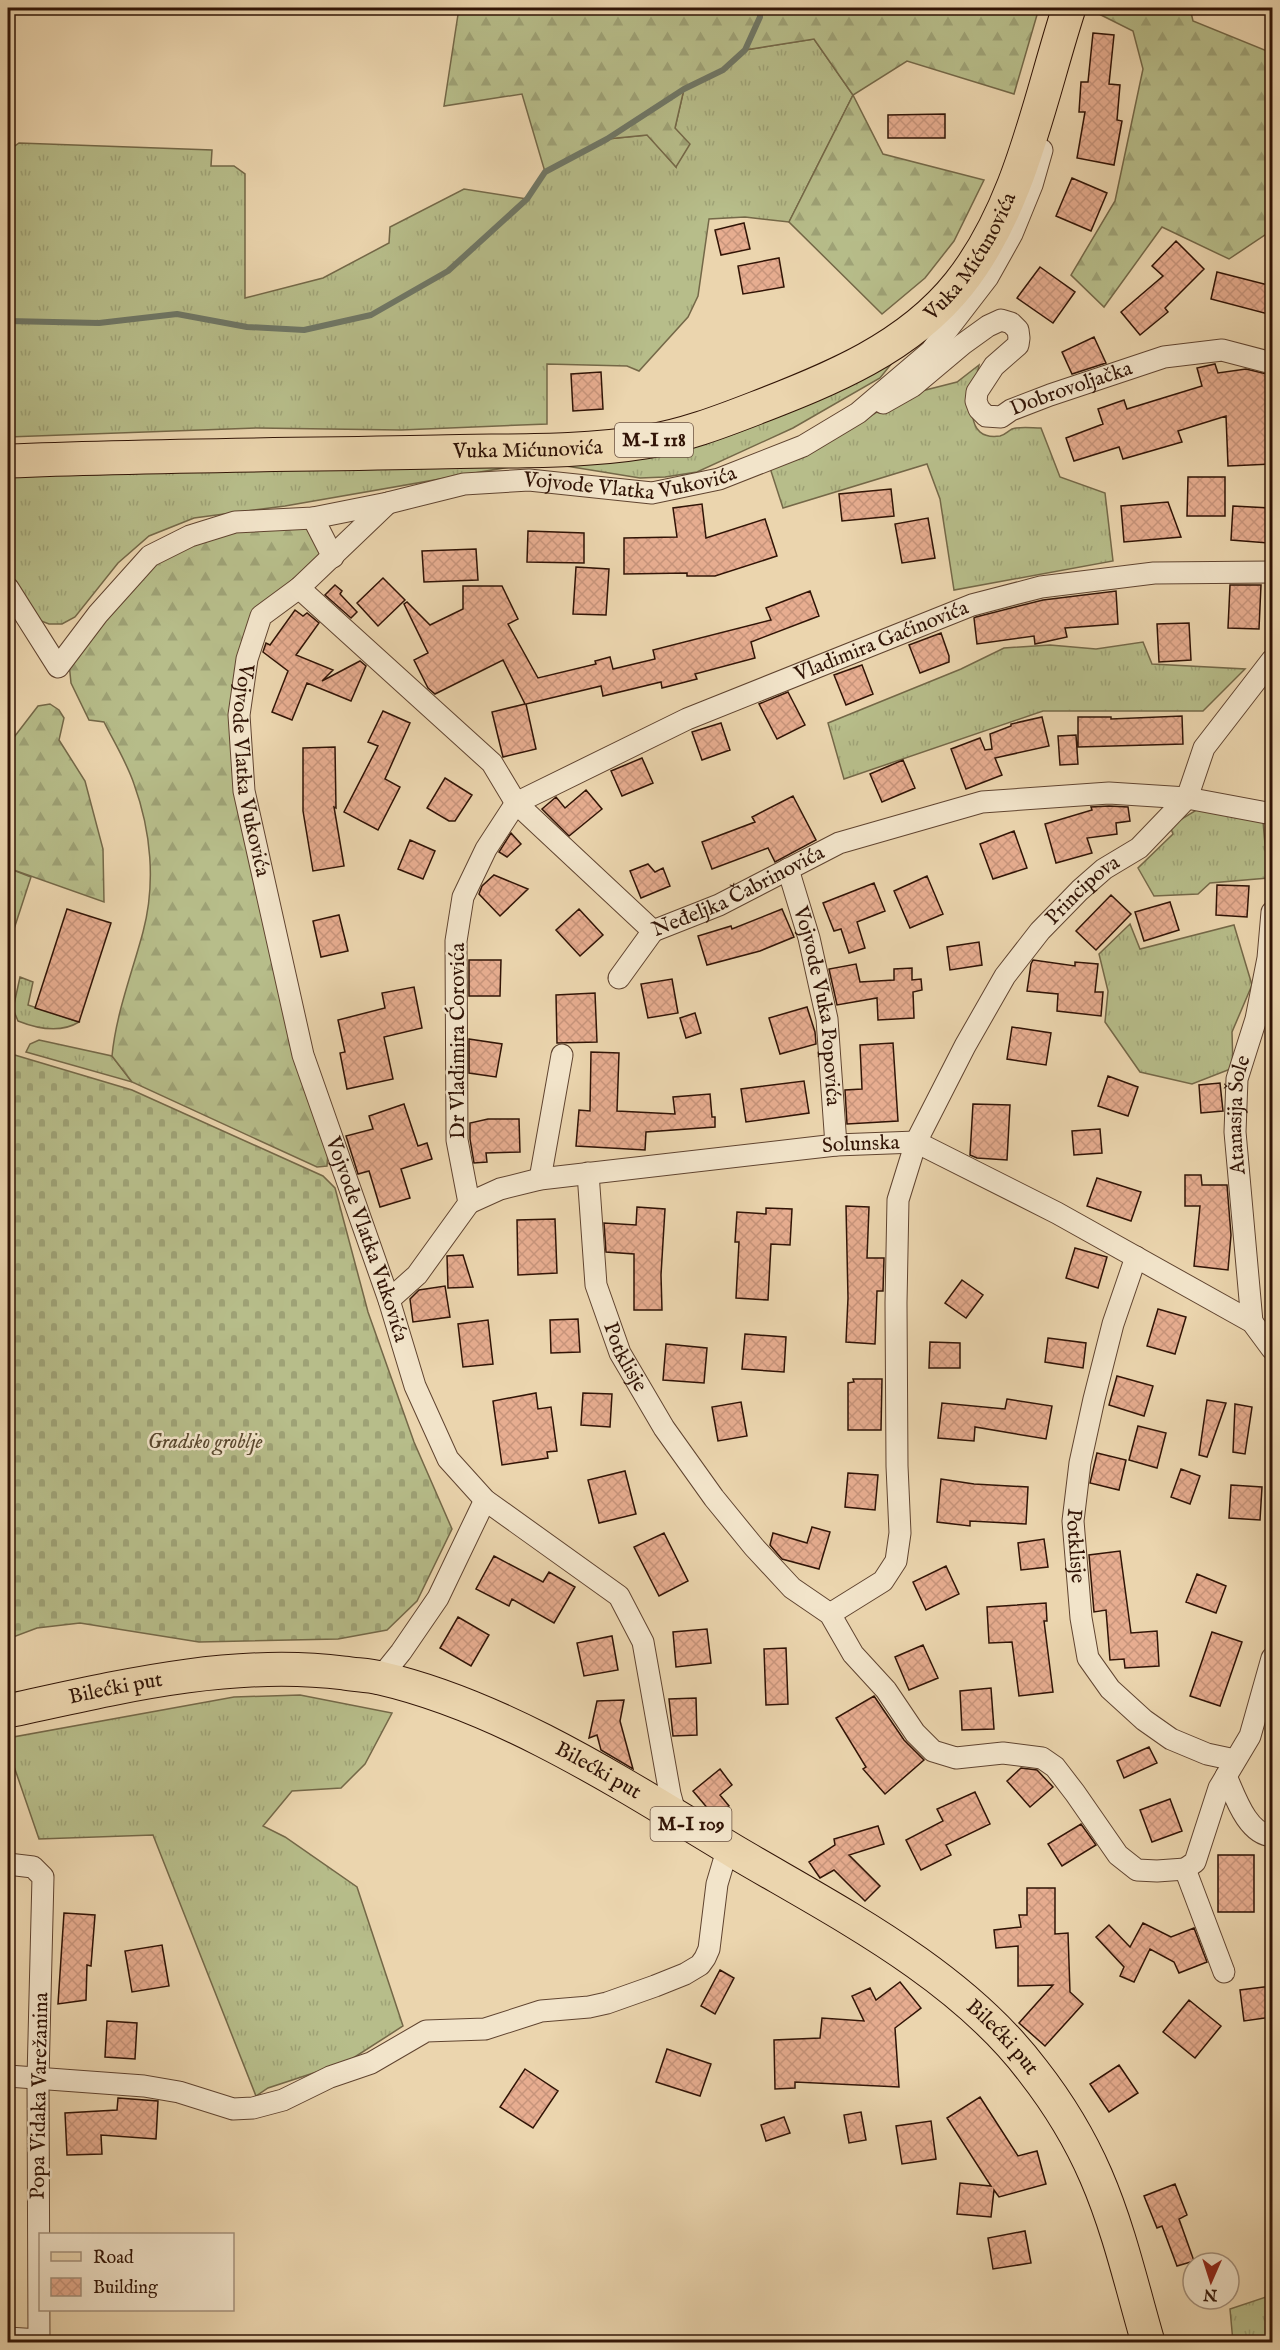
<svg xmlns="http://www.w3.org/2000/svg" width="1280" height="2350" font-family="'IM FELL English',serif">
<defs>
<pattern id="grass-tufts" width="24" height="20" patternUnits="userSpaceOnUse" patternTransform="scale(1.5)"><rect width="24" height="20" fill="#b7bd8a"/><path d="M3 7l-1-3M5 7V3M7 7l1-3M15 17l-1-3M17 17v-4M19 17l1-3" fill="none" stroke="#9ea276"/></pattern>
<pattern id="forest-firs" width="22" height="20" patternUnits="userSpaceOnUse" patternTransform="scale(1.5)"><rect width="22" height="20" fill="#b7bd8a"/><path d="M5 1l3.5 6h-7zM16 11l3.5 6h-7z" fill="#9ea276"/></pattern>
<pattern id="cemetery-stones" width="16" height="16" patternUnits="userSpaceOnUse" patternTransform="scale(1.5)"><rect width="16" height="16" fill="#b7bd8a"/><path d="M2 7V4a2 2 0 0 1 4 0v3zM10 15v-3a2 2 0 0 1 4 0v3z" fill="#9ea276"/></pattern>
<pattern id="building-cross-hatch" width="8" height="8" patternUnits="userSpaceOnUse" patternTransform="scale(1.5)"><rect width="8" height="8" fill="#e7ad90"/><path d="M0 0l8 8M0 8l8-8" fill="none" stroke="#c7947b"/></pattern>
</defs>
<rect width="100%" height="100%" fill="#ebd5ae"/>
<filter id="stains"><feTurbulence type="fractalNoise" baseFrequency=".00333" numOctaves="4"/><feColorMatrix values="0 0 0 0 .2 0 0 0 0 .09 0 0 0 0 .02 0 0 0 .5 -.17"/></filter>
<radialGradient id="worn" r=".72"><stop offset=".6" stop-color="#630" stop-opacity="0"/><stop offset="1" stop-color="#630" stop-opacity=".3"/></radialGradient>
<!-- grass -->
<path fill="url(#grass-tufts)" stroke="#746848" stroke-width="1.5" d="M814,39L853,95L789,222L745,217L709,219L698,296L688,317L639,371L627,366L547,364V424L401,430L257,428L8,437V151L19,143L212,150L211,166H234L245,174V298L323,278L389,243L390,227L464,189L527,199L545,172L607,139L648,135L676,167L675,128L684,89L723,70L745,50Z
M900,353L880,378L793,428L697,472L665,477L640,478L566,466H515L285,506L194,518L149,536L118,563L75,617L62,624H49L36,619L8,580V474L644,450Z
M979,365C975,386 958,442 1000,436C1005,435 1008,431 1012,429C1020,426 1032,428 1041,428L1060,477L1105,493L1113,561L954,590L940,499L927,464L783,508L770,468L839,436L902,396L957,382Z
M1143,642L1152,664L1245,669L1203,711H1043L844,779L828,723L961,669L1004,648L1050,645L1096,649Z
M1208,803L1262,810L1268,878L1210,883L1198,894L1154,896L1138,868L1173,834L1170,826Z
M8,868L31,877L14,929L8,927Z
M1130,924L1140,949L1234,925L1252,985L1232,1032L1233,1068L1192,1084L1140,1072L1105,1022L1108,991L1099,954Z
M20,977L33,982L28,1005L79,1022C61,1033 38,1029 18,1021L13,1009Z
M39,1040L112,1056L132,1082L26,1052L30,1044Z
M300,1695L392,1713L365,1764L341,1788L292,1791L263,1826L285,1837L357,1887L403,2026L347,2062L268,2088L256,2096L153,1835L39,1839L8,1749V1738L234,1697Z
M1272,2295V2342H1233L1230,2309Z"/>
<!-- forest -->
<path fill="url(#forest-firs)" stroke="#746848" stroke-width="1.5" d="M459,8H1039L1014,94L907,61L853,95L883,154L984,180L954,241L925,278L882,314L789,222L853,95L814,39L745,50L723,70L684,89L675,128L690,144L676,167L647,135L607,139L545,172L522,94L444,106Z
M1101,8H1190L1193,21L1272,53V241L1265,235L1229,259L1162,227L1104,307L1071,275L1115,201L1143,69L1133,31L1099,14Z
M309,524L324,557L255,611L235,715L328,1152L327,1166L317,1167L132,1082L112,1056C116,1014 132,973 143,932C156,883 151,831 134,784C127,763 114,742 104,722L89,720L71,683L69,663L154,562L235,528Z
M50,704L59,710L64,718L59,740L85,781L103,849L104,902L8,868V745L38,706Z"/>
<!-- cemetery -->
<path fill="url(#cemetery-stones)" stroke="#746848" stroke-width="1.5" d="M8,1053L132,1090L323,1176L335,1188L368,1312L414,1442L452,1529L417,1601L387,1630L338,1639L199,1642L80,1623L37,1628L8,1639Z"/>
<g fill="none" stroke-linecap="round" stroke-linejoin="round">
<!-- stream -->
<path stroke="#6f7766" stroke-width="6" d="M8,321L99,323L177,314L247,327L304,330L371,315L448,271L527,199L545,172L607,139L684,89L723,70L745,50L760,17V8"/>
</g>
<!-- building -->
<path fill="url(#building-cross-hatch)" stroke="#311406" stroke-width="1.5" d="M1093,33L1114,35L1109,84L1120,85L1117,120L1122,121L1114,165L1077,158L1085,112H1079L1081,82H1088Z
M945,114V138H888V115Z
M1072,178L1107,193L1091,231L1056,216Z
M744,223L750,249L721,255L715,230Z
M1176,241L1204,269L1165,308L1168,312L1140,335L1121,312L1163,276L1152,266Z
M779,258L784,287L743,294L738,266Z
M1040,267L1075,292L1053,323L1017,298Z
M1217,272L1272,286V315L1211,299Z
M1094,337L1106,363L1072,374L1062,352Z
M1215,364L1218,373L1246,369L1271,375L1272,464L1228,466L1226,416L1178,431L1182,442L1123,459L1119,447L1074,461L1066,438L1103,424L1098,409L1124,400L1127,409L1202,386L1197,368Z
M601,372L603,409L573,411L571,374Z
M1188,477H1225V516H1187Z
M891,489L894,516L842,521L839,494Z
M1168,502L1181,537L1124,542L1121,506Z
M702,504L706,538L765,519L777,556L715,576H687V573L624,574V538L677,537L673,508Z
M1233,506L1270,508L1268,543L1231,540Z
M928,518L935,558L902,563L895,524Z
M528,531L584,533V563L527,562Z
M476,549L478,580L424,582L422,551Z
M576,567L609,569L606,615L573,614Z
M383,578L405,600L378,626L357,603Z
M335,585L342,591L340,594L357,612L351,618L325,595Z
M1230,585H1261L1259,629L1228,628Z
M463,586H502L518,619L508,624L538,678L596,664L595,661L610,657L613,669L655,659L653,650L771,620L766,608L810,591L819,616L751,642L755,658L695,674L697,679L662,688L661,682L603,696L601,686L526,704L536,749L503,757L492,712L525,704L503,660L435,694L428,688L414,660L428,653L404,604L407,602L430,625L463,609Z
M1116,591L1118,624L1065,628L1067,637L1035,644L1034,636L977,644L974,618L976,617L1043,600Z
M295,610L303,616L307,613L319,623L296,655L333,670L322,681L360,661L366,666L351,701L307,683L292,720L272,712L288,671L263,652L266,643L270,645Z
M1189,623L1191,660L1159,662L1157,624Z
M941,633L949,656V662L920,673L909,645Z
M862,665L873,694L846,705L834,675Z
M788,692L805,725L777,739L759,704Z
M383,711L410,723L385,779L400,787L378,830L344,812L378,746L368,742Z
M1182,716L1183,744L1078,747V717H1111V719Z
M1042,717L1049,746L995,758L1002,775L966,789L951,749L980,738L985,750L992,749L990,734L1011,726V724Z
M721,723L730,750L702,760L692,732Z
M1076,735L1078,764L1060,765L1058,736Z
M335,747L336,808L334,807L344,866L313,871L303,811V748Z
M642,758L653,783L622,796L611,771Z
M903,760L915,788L882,802L870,774Z
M445,778L472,795L455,821H449L427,808Z
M586,790L602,809L569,836L542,809L556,797L565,808Z
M793,796L816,840L775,862L768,848L712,869L702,842L755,822L752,817Z
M1109,806L1128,807L1130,821L1116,823L1117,834L1087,838L1092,853L1056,863L1045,824L1092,810L1091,807Z
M1014,831L1027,868L993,879L980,844Z
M511,833L521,844L507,857L499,852Z
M410,840L435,851L423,879L398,869Z
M648,864L655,872L663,868L670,886L641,898L630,871Z
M494,875L528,889L500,916L479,894L482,886Z
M927,876L943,914L910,928L894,891Z
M874,883L885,911L857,922L865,948L849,953L841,929L834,931L823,903Z
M1217,885L1249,886L1247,917L1216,915Z
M1111,895L1131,914L1096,950L1076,931Z
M1170,902L1179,930L1144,941L1135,912Z
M67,909L111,923L79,1022L35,1008Z
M579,909L603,935L580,956L556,930Z
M782,909L794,937L760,951L707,965L698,936L731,926L732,929Z
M339,915L348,951L321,957L313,921Z
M979,942L982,965L950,970L947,947Z
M469,960H501L500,996H469Z
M1033,960L1075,966V962L1098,964L1095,992H1103L1101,1016L1057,1011L1058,994L1027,991L1031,964Z
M856,964L860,982L894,980V969L912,968V980L921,979L922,990L913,992L914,1018L878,1020L877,998L837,1005L829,969Z
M672,979L678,1013L648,1018L641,984Z
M414,987L422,1028L384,1037L393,1079L347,1089L340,1053L345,1052L338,1020L385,1008L382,993Z
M595,993L597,1042L557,1043L556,995Z
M807,1007L815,1032L816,1044L780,1054L769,1018Z
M695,1013L701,1033L686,1038L680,1018Z
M1012,1027L1051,1033L1046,1065L1007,1059Z
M469,1039L502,1044L496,1077L469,1073Z
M893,1043L898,1121L847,1124L845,1090L862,1089L860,1045Z
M591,1052L619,1053L617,1111L675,1114L673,1097L710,1094L712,1117H715V1127L646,1132L645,1150L576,1146L579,1110L590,1111Z
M1108,1076L1138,1087L1128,1116L1098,1106Z
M804,1081L809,1113L746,1122L741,1089Z
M1220,1083L1223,1111L1201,1113L1199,1085Z
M404,1104L418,1146L427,1143L432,1159L401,1169L410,1198L380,1207L369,1171L358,1174L346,1136L373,1129L369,1116Z
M973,1104L1010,1105L1007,1160L977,1158L970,1155Z
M488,1119H519L520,1152L486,1153L487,1162L474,1163L470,1139V1123Z
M1100,1129L1102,1153L1074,1155L1072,1131Z
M1185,1175H1201L1202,1185H1227L1231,1235L1228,1270L1194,1266L1200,1206H1185Z
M1097,1178L1141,1192L1131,1221L1087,1206Z
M846,1206L869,1207L867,1258H884L883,1291H877L875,1344L846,1342L848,1298Z
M637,1207L665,1209L661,1275L662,1310H634V1254L606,1252L604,1223L636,1225Z
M766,1208L792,1209L790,1245L771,1244L768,1300L736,1298L739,1242H735L737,1212L766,1214Z
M555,1219L557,1273L518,1275L517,1220Z
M1075,1248L1107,1257L1098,1288L1066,1278Z
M463,1255L473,1287L448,1288L447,1256Z
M962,1280L983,1295L966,1318L945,1303Z
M445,1286L450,1317L413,1322L410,1299L419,1290Z
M1158,1309L1186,1317L1175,1354L1147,1346Z
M578,1319L580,1352L551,1353L550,1320Z
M488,1320L493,1364L463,1367L458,1324Z
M745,1334L786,1337L784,1372L742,1369Z
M1048,1338L1086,1343L1083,1368L1045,1362Z
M930,1342L960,1343V1368H929Z
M666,1344L707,1348L704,1383L663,1380Z
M1117,1376L1153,1386L1144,1416L1109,1405Z
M853,1379H882L881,1430H848V1383L854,1382Z
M536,1393L538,1409L551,1407L557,1451L547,1452L548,1458L502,1465L493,1401Z
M583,1393L612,1394L610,1427L581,1425Z
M1007,1399L1052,1406L1046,1439L975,1427L974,1441L938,1438L942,1403L1005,1409Z
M1207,1400L1226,1403L1207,1457L1199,1455Z
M741,1402L747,1436L718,1441L712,1407Z
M1235,1404L1252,1407L1245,1454L1233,1452Z
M1138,1426L1166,1433L1157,1468L1129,1460Z
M1097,1453L1126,1460L1119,1490L1090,1483Z
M1181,1469L1200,1476L1190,1504L1171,1497Z
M625,1471L636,1514L599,1523L588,1480Z
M848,1473L878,1475L875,1510L845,1507Z
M941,1479L974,1484L1028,1487L1026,1524L970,1521V1526L937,1522Z
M1231,1485L1262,1487L1260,1520L1229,1518Z
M812,1527L830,1532L819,1569L782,1559L770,1545L773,1533L807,1543Z
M664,1533L688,1581L659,1596L634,1547Z
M1044,1539L1048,1567L1021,1570L1018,1543Z
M1120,1551L1131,1633L1157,1631L1159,1666L1125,1668L1124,1659L1110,1660L1106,1610L1094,1612L1089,1555Z
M494,1556L543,1582L549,1572L575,1587L554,1623L512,1599L509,1606L476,1589Z
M946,1566L959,1594L926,1610L913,1582Z
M1197,1574L1226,1586L1216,1613L1186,1602Z
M1046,1603L1047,1621H1044L1053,1692L1019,1696L1012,1642L989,1643L987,1607Z
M458,1617L489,1635L471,1666L440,1648Z
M707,1629L711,1663L676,1667L673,1632Z
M1212,1632L1242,1642L1220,1706L1190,1696Z
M612,1636L618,1670L584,1676L577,1643Z
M923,1645L938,1678L909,1690L895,1657Z
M786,1648L788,1704L766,1705L764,1649Z
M991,1688L994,1729L962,1730L960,1691Z
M874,1696L904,1740L924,1760L885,1794L863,1769L866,1767L836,1718Z
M696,1698L697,1735L673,1736L669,1699Z
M624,1700L620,1721L633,1769L601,1750L597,1735L589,1738L597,1701Z
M1149,1747L1157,1763L1124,1778L1117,1761Z
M1021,1768L1037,1770L1053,1787L1030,1807L1007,1781Z
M720,1769L732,1785L720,1795L729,1806L715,1817L693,1791Z
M975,1792L990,1824L946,1845L951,1855L921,1870L906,1840L943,1821L937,1809Z
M1170,1799L1182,1831L1152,1842L1140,1810Z
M1081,1824L1096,1845L1062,1866L1048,1844Z
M878,1826L884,1844L849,1855L880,1886L865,1901L834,1870L820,1878L809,1862L835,1845L834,1839Z
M1218,1855H1254V1912H1218Z
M1027,1888H1055V1934L1068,1933L1070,1992L1083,2004L1045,2046L1019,2023L1053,1985L1018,1986V1946L996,1948L994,1930L1021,1927L1019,1915H1027Z
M64,1913L95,1915L91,1966L87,1965L86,2000L58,2004Z
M1143,1923L1171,1937L1194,1928L1207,1962L1179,1973L1174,1962L1150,1949L1134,1982L1120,1976L1124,1967L1096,1937L1109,1925L1130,1947Z
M162,1945L169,1986L132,1992L125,1951Z
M720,1970L734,1978L715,2014L701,2006Z
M900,1982L921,2008L895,2028L899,2087L795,2082V2088L775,2089L774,2040L820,2038L822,2018L864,2021L852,1996L870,1988L876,2000Z
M1272,1986V2017L1244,2021L1240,1990Z
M1189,2000L1221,2026L1195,2058L1163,2032Z
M107,2021L137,2023L135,2059L105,2057Z
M667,2049L711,2064L700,2096L656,2082Z
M1119,2065L1138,2093L1109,2112L1090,2084Z
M525,2069L558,2091L533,2128L500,2107Z
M980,2097L1018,2156L1037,2151L1046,2184L999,2197L994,2190L991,2217L957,2214L960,2183L991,2186L947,2118Z
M118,2098L158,2101L156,2139L101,2135L102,2154L67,2155L65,2113L117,2110Z
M861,2112L866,2140L849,2143L844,2115Z
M784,2117L790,2133L766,2141L761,2125Z
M931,2121L936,2159L902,2164L896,2126Z
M1175,2184L1187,2215L1179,2219L1194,2261L1177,2266L1162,2226L1157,2228L1144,2196Z
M1025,2231L1031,2263L993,2269L988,2238Z"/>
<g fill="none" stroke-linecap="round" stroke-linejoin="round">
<!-- street casing -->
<g stroke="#604430" stroke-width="23">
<g id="street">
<path id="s1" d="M883,403L913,386L963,344L988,326L1001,320L1011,323L1018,330L1019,338L1018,345L994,366L977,392L976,401L979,409L986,416L1001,417L1011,410L1050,395L1164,357L1222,350L1272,363"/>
<path id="s2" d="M388,503L299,588L261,616L247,659L239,715L244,791L303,1055L389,1300L415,1386L448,1459L485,1500L619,1596L643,1642L670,1794L676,1816"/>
<path d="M313,518L333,557"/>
<path id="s3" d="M8,588L58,667L98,614L150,556L190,536L235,522L313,518L388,503L464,484L529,480L652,493L719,479L803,446L858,413L931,351L988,277L1012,234L1032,185L1042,150"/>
<path d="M299,588L492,763L516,803L653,931"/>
<path id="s4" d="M516,803L687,719L972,605L1041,587L1154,573L1272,572"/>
<path id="s5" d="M788,869L809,938L827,1019L836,1145"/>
<path id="s6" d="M653,931L719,905L839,843L982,802L1109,793L1187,798L1272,814"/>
<path d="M619,978L653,931"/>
<path id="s7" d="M588,1173L596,1285L620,1353L664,1428L714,1498L754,1547L792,1588L830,1614L853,1654L886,1690L915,1733L933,1751L956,1758L1003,1753L1042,1758L1055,1767L1075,1793L1118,1855L1137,1870L1157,1871L1185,1869"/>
<path d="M540,1179L562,1055"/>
<path id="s8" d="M469,1203L500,1189L540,1179L836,1145L916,1142L1057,1213L1252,1322L1272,1349"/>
<path id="s9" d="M1136,1257L1113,1324L1094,1399L1080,1463L1073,1521L1081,1618L1088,1658L1110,1689L1144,1720L1171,1739L1207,1754L1235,1760"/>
<path d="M389,1300L417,1275L469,1203L457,1140L456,941L463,897L486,849L516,803"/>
<path id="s10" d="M1252,1322L1235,1132L1237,1079L1256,1019L1268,958L1272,912"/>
<path id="s11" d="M830,1614L883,1581L896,1561L900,1533L897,1466L896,1303L898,1200L916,1142L965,1046L1005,976L1040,931L1080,890L1104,869L1139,848L1187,798L1204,748L1272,660"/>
<path d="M380,1678L401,1652L438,1598L485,1500"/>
<path d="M1226,1776C1235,1796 1247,1834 1272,1836"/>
<path d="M8,1864L33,1867L43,1877L38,2078L39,2342"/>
<path d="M1185,1869L1195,1862L1219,1788L1250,1736L1272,1658"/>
<path d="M1185,1869L1224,1972"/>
<path d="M8,2076L144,2086L179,2092L233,2109L253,2108L283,2100L330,2077L371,2063L426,2031L485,2029L541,2011L589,2007L607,2003L655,1986L685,1974L700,1965L705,1958L709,1949L717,1884L728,1847"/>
<path d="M8,2338L39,2340"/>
</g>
</g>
<!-- primary casing -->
<g stroke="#311406" stroke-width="35">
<g id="primary">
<path id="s12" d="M8,461C150,455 294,455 437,452C505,450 577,453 645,442C683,436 720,422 756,408C831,379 908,348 959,284C1021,206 1039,100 1069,8"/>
<path id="s13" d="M8,1711C118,1687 231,1659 344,1673C356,1675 369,1675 380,1678C506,1707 627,1787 737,1853C839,1913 960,1974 1033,2071C1058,2103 1080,2139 1096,2176C1119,2229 1132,2287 1148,2342"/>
</g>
</g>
<!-- street -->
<use href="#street" stroke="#f2e4ca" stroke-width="21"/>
<!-- primary -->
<use href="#primary" stroke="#ebd5ae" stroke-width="33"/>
</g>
<g text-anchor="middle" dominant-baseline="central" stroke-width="5" stroke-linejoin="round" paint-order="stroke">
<!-- shield labels -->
<g fill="#f2e4ca" stroke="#6b5241" stroke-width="1.5">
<rect x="615" y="423" width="78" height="34" rx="4.5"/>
<rect x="650.5" y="1807" width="81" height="34" rx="4.5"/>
</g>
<g font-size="20" font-weight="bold" fill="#311406">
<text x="654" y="440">M-I 118</text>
<text x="691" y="1824">M-I 109</text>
</g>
<!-- street labels -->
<g font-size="21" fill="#311406" stroke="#f2e4ca">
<text stroke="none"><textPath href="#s12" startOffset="1024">Vuka Mićunovića</textPath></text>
<text stroke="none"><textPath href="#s1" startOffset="362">Dobrovoljačka</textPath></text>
<text stroke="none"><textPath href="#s12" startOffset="520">Vuka Mićunovića</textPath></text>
<text stroke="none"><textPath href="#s3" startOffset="730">Vojvode Vlatka Vukovića</textPath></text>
<text stroke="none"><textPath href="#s4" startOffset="400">Vladimira Gaćinovića</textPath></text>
<text stroke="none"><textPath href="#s2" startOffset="328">Vojvode Vlatka Vukovića</textPath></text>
<text stroke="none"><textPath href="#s6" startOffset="94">Neđeljka Čabrinovića</textPath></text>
<text stroke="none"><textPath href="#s11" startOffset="813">Principova</textPath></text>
<text stroke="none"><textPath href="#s5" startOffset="141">Vojvode Vuka Popovića</textPath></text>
<text transform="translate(458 1041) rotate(-90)">Dr Vladimira Ćorovića</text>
<text stroke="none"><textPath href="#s10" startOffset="208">Atanasija Šole</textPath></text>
<text stroke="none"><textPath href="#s8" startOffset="398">Solunska</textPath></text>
<text stroke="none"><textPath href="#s2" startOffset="814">Vojvode Vlatka Vukovića</textPath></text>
<text stroke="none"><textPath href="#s7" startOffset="190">Potklisje</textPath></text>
<text stroke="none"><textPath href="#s9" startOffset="297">Potklisje</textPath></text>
<text stroke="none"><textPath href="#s13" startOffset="110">Bilećki put</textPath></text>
<text stroke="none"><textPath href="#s13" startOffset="614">Bilećki put</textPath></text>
<text stroke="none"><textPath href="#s13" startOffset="1100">Bilećki put</textPath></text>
<text transform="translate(40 2096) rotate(-89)">Popa Vidaka Varežanina</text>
</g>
<!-- park labels -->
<g font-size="21" font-style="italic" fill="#59472e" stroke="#f2e4ca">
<text x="205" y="1442">Gradsko groblje</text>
</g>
</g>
<!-- margin -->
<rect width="1280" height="2350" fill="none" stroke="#ebd5ae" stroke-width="30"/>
<rect x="9" y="9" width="1262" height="2332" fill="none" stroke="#311406" stroke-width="3"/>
<rect x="15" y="15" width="1250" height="2320" fill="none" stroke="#311406" stroke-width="1.5"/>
<!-- legend -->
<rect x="39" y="2233" width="195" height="78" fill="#f2e4ca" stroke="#a5917c" stroke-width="1.5"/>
<rect x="51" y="2252" width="30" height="9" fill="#ebd5ae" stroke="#a5917c" stroke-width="1.5"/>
<text x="93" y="2263" font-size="18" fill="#311406">Road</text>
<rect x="51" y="2278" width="30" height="18" fill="url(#building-cross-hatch)" stroke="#a5917c" stroke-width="1.5"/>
<text x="93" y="2293" font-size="18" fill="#311406">Building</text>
<!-- north arrow -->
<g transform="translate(1211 2281) rotate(183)"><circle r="28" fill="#f2e4ca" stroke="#a5917c" stroke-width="1.5"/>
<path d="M0-4.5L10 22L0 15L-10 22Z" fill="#8f2418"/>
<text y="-9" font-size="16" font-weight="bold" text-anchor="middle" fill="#311406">N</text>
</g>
<rect width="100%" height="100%" filter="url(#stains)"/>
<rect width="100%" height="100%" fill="url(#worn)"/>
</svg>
